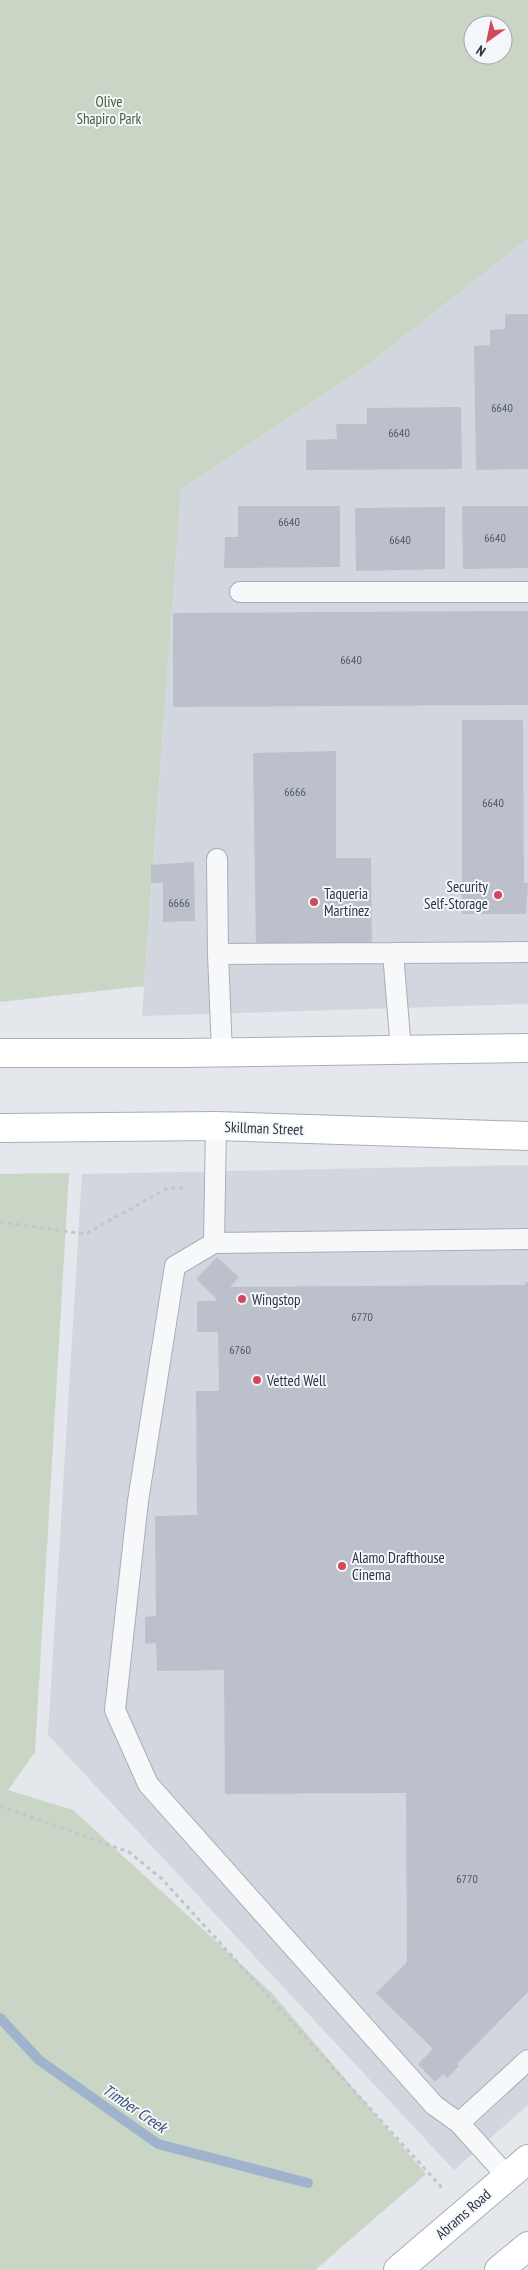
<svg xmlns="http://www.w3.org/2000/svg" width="528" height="2270" font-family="'PT Sans Narrow',sans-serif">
<rect width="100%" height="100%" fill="#e4e7ec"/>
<!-- built -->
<path fill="#d2d6de" d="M528,238V1004L142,1016L181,489L365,367Z
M528,1165V2105L454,2170L48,1735L82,1174Z"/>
<!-- green -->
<path fill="#c9d6c5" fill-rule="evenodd" d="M0,0H528V238L365,367L181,489L144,986L0,1002ZM473,25H503V55H473Z
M69,1173L35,1752L8,1790L73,1810L272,1993L426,2174L315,2270H0V1174Z"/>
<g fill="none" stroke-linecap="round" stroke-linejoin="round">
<!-- stream -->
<path stroke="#9fb4cc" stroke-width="10" d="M0,2018L39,2060L158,2144L308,2183"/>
</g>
<!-- building -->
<path fill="#bbc0ca" d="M505,314H528V469L476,470L474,346L490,345V330L505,329Z
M461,407L462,469L306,470V440L337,439L336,424H367V408Z
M238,506H340V567L224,568L225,537H238Z
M462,506H528V568L463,569Z
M445,507V569L356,571L355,508Z
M528,611V705L173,707V613Z
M462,720H523L524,883H528L526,914H462Z
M336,751V858H371L372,947H256L253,753Z
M194,862L195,921L163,922V883H151V865Z
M217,1257L239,1277L230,1287L524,1285L528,1281V1992L457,2064L459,2066L447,2078L443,2074L435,2082L418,2064L433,2049L376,1993L407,1962L406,1793L225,1794L224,1670L157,1671L156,1643L145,1644V1617L156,1616L155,1516L197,1515L196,1391H219L218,1332H197V1301H216V1298L196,1279Z"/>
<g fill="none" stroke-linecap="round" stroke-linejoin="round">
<!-- lane casing -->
<g stroke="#a9aeb7" stroke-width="22">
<path id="lane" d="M240,592H528
M217,859L218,954
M401,1050L393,953L528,952
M222,1053L218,954L393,953
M216,1126L214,1243L528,1239
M214,1243L175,1266L138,1501L115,1710L148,1784L434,2105L459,2123L507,2176
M459,2123L528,2060"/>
</g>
<!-- secondary casing -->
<g stroke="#a9aeb7" stroke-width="30">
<path id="secondary" d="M0,1053H182L528,1048
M0,1128L216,1126L528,1136
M398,2270L528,2159
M499,2270L528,2246"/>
</g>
<!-- path -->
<path stroke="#c2c5cb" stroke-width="3" stroke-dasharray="4 4" stroke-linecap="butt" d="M0,1222L85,1234L168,1188H187
M0,1806L129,1852L162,1879L444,2190"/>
<!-- lane -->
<use href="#lane" stroke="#f7f8fa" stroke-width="20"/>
<!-- secondary -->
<use href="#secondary" stroke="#fff" stroke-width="28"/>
</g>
<!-- markers -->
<g fill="#d1495b" stroke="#f4f6f9" stroke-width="2">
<circle cx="498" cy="895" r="5"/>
<circle cx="314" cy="902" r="5"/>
<circle cx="242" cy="1299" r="5"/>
<circle cx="257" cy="1380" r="5"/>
<circle cx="342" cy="1566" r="5"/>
</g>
<g text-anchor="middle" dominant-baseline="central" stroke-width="4" stroke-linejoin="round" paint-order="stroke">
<!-- number labels -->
<g font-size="12" fill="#4f5766">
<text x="502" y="407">6640</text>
<text x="399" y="432">6640</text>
<text x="289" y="521">6640</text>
<text x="495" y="537">6640</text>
<text x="400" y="539">6640</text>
<text x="351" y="659">6640</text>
<text x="295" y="791">6666</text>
<text x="493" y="802">6640</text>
<text x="179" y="902">6666</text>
<text x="362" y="1316">6770</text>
<text x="240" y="1349">6760</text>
<text x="467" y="1878">6770</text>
</g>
<!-- park labels -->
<g font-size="15" fill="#3f6138" stroke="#f4f6f9">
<text x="109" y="101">Olive<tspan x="109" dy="17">Shapiro Park</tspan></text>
</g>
<!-- poi labels -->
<g font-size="15" fill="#2b3445" stroke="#f4f6f9" text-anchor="start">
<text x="488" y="886" text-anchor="end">Security<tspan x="488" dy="17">Self-Storage</tspan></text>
<text x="324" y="893">Taqueria<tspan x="324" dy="17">Martínez</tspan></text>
<text x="252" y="1299">Wingstop</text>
<text x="267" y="1380">Vetted Well</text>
<text x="352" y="1557">Alamo Drafthouse<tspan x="352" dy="17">Cinema</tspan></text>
</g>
<!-- street labels -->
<g font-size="15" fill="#2b3445" stroke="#f4f6f9">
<text transform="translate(264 1128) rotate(2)">Skillman Street</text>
<text transform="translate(463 2214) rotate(-41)">Abrams Road</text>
</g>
<!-- water labels -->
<g font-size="16" font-style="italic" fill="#34527a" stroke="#f4f6f9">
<text transform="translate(135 2108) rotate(34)">Timber Creek</text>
</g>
</g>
<!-- north arrow -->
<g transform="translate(488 40) rotate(213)"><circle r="24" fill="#f4f6f9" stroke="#a4a8b1"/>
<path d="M0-4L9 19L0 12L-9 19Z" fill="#d1495b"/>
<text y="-8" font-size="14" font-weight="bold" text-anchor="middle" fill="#2b3445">N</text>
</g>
</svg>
